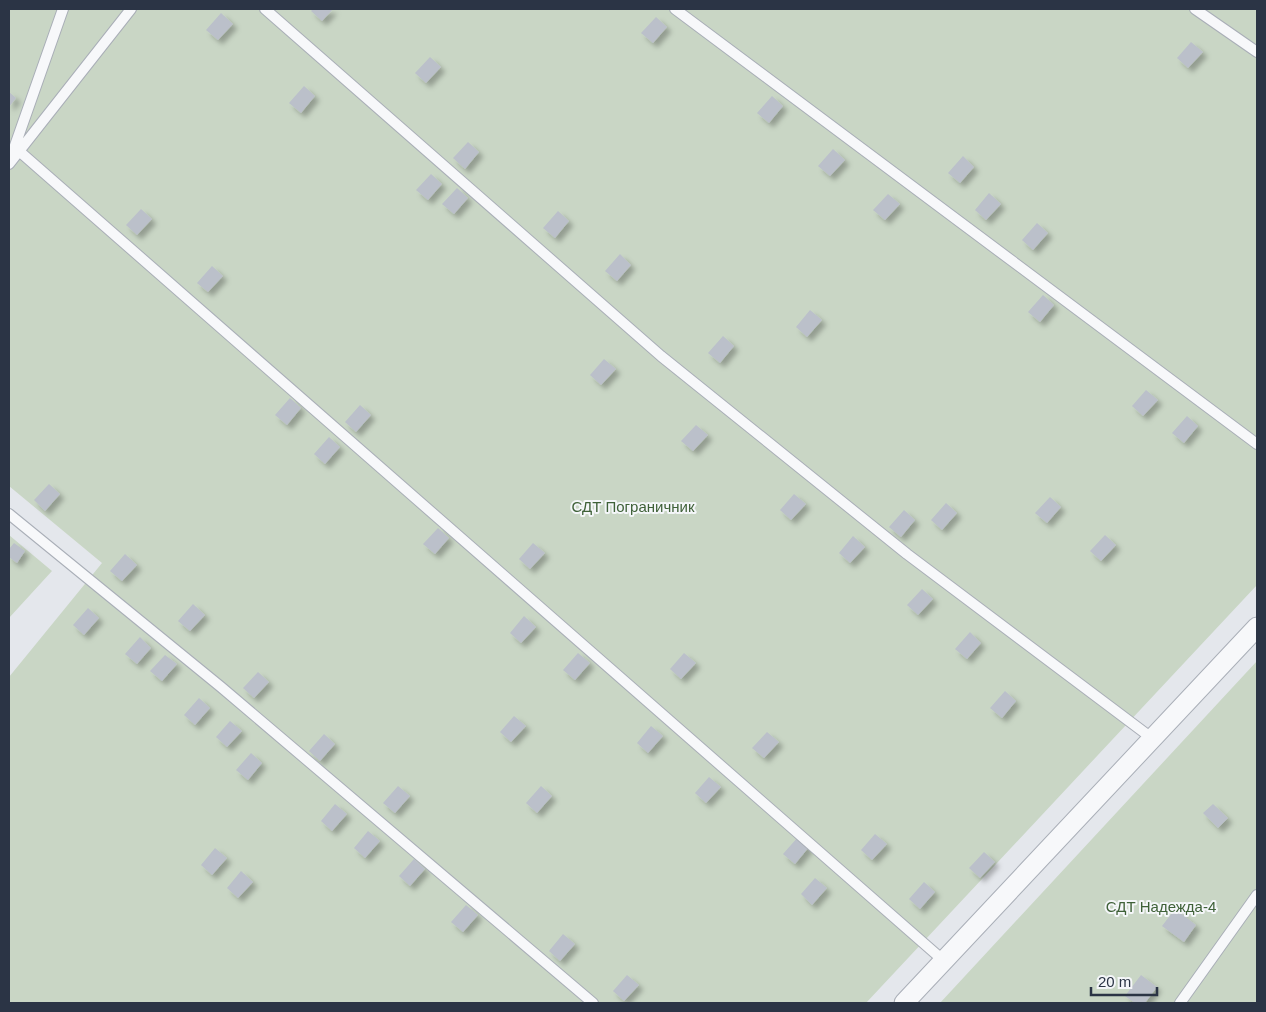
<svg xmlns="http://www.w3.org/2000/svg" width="1266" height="1012" font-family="Helvetica,sans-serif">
<defs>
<filter id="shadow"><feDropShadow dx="4.5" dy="4.5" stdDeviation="2.5" flood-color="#0004"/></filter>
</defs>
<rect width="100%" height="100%" fill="#e4e7ec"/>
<!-- green -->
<path fill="#c9d6c5" d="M9,9H1257V585L866,1003H9V677L102,563L9,486Z
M9,535L52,571L9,618Z
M1257,661V1003H940Z"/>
<!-- building -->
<path fill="#bbc0ca" filter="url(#shadow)" d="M313,9H333L322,21L311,11Z
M221,13L233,24L218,40L206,30Z
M656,17L667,27L653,43L641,33Z
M1191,42L1203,52L1188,68L1177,58Z
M430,57L441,67L426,83L415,73Z
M304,86L315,96L301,113L289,103Z
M9,92L16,98L9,107Z
M772,96L783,106L769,123L757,113Z
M468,142L479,152L465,169L453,158Z
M833,149L845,160L830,176L818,166Z
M963,156L974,167L960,183L948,173Z
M431,174L442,184L428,200L416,190Z
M457,188L468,198L454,214L442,204Z
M989,193L1001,204L986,220L975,210Z
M888,194L900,204L885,220L873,210Z
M141,209L152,219L137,235L126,225Z
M558,211L569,221L555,238L543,228Z
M1037,223L1048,233L1033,250L1022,240Z
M620,254L631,265L617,281L605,271Z
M212,266L223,276L208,292L197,283Z
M1043,295L1054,305L1040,322L1028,312Z
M810,310L822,320L807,337L796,327Z
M723,336L734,346L720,363L708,353Z
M604,359L616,369L601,385L590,375Z
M1146,390L1158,400L1143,416L1132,406Z
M290,398L301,408L287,425L275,415Z
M360,405L371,415L356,432L345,422Z
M1187,416L1198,426L1184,443L1172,433Z
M696,425L708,435L693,451L681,441Z
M329,437L340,447L325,464L314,454Z
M49,484L60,494L45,511L34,500Z
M794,494L806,504L791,520L780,510Z
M1050,497L1061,507L1047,523L1035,513Z
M946,503L957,513L942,530L931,520Z
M904,510L915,520L901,537L889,527Z
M438,528L449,538L435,554L423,544Z
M1105,535L1116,545L1101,561L1090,551Z
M853,536L865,547L850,563L839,553Z
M14,543L25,551L17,563L9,557V549Z
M533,543L545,553L530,569L519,559Z
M125,554L137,565L122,581L110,571Z
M922,589L933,599L918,615L907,605Z
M193,604L205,615L190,631L178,621Z
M88,608L99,618L84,635L73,625Z
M524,616L536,627L521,643L510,633Z
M970,632L981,643L967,659L955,649Z
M140,637L151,648L137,664L125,654Z
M578,653L590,663L575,680L563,670Z
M684,653L696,663L681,679L670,669Z
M165,655L177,664L162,681L150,671Z
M258,672L269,682L254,698L243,688Z
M1005,691L1016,701L1002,718L990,708Z
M199,698L210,708L195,725L184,715Z
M514,716L526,726L511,742L500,732Z
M230,721L242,731L227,747L216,737Z
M651,726L663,736L648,753L637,743Z
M767,732L779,742L764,758L752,748Z
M324,734L335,744L320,761L309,751Z
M251,753L262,763L248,780L236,770Z
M709,777L721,787L706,803L695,793Z
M398,786L410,796L395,813L383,803Z
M541,786L552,796L537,813L526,803Z
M335,804L347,814L332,831L321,821Z
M1213,804L1228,818L1218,828L1203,813Z
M368,831L380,841L365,858L354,848Z
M875,834L887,844L872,860L861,850Z
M798,837L809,847L795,864L783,854Z
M215,848L227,858L212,875L201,865Z
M984,852L995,862L980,878L969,868Z
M414,859L425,869L410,886L399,876Z
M241,871L253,882L238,898L227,888Z
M815,878L827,888L812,905L801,894Z
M924,882L935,892L920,909L909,899Z
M466,905L478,915L463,932L451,922Z
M1175,909L1196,925L1184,942L1162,926Z
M563,934L575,944L560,961L549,951Z
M627,975L639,985L624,1001L613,991Z
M1141,975L1157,987L1145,1003H1135L1125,996Z"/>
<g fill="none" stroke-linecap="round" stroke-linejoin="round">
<!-- service casing -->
<g stroke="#a9aeb7" stroke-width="12">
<path id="service" d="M265,9L661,356L907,554L1153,739
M675,9L1257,444
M1195,9L1257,52
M19,151L944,961
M11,157L63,9
M9,164L131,9
M9,514L221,687L593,1003
M1180,1003L1257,895"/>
</g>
<!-- minor casing -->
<g stroke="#a9aeb7" stroke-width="21">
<path id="minor" d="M904,1003L1257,627"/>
</g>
<!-- service -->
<use href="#service" stroke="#f7f8fa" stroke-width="10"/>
<!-- minor -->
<use href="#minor" stroke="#f7f8fa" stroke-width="19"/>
</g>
<g text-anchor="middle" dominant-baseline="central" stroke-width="4" stroke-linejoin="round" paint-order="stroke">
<!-- park labels -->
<g font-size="15" fill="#3f6138" stroke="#f4f6f9">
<text x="633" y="506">СДТ Пограничник</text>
<text x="1161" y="906">СДТ Надежда-4</text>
</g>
</g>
<!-- border -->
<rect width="1266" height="1012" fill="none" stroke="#2b3445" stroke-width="20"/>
<!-- scale -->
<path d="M1091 987v8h66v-8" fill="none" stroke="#2b3445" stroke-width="2.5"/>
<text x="1098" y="987" font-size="15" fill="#2b3445" stroke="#f4f6f9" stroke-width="4" paint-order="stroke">20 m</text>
</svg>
